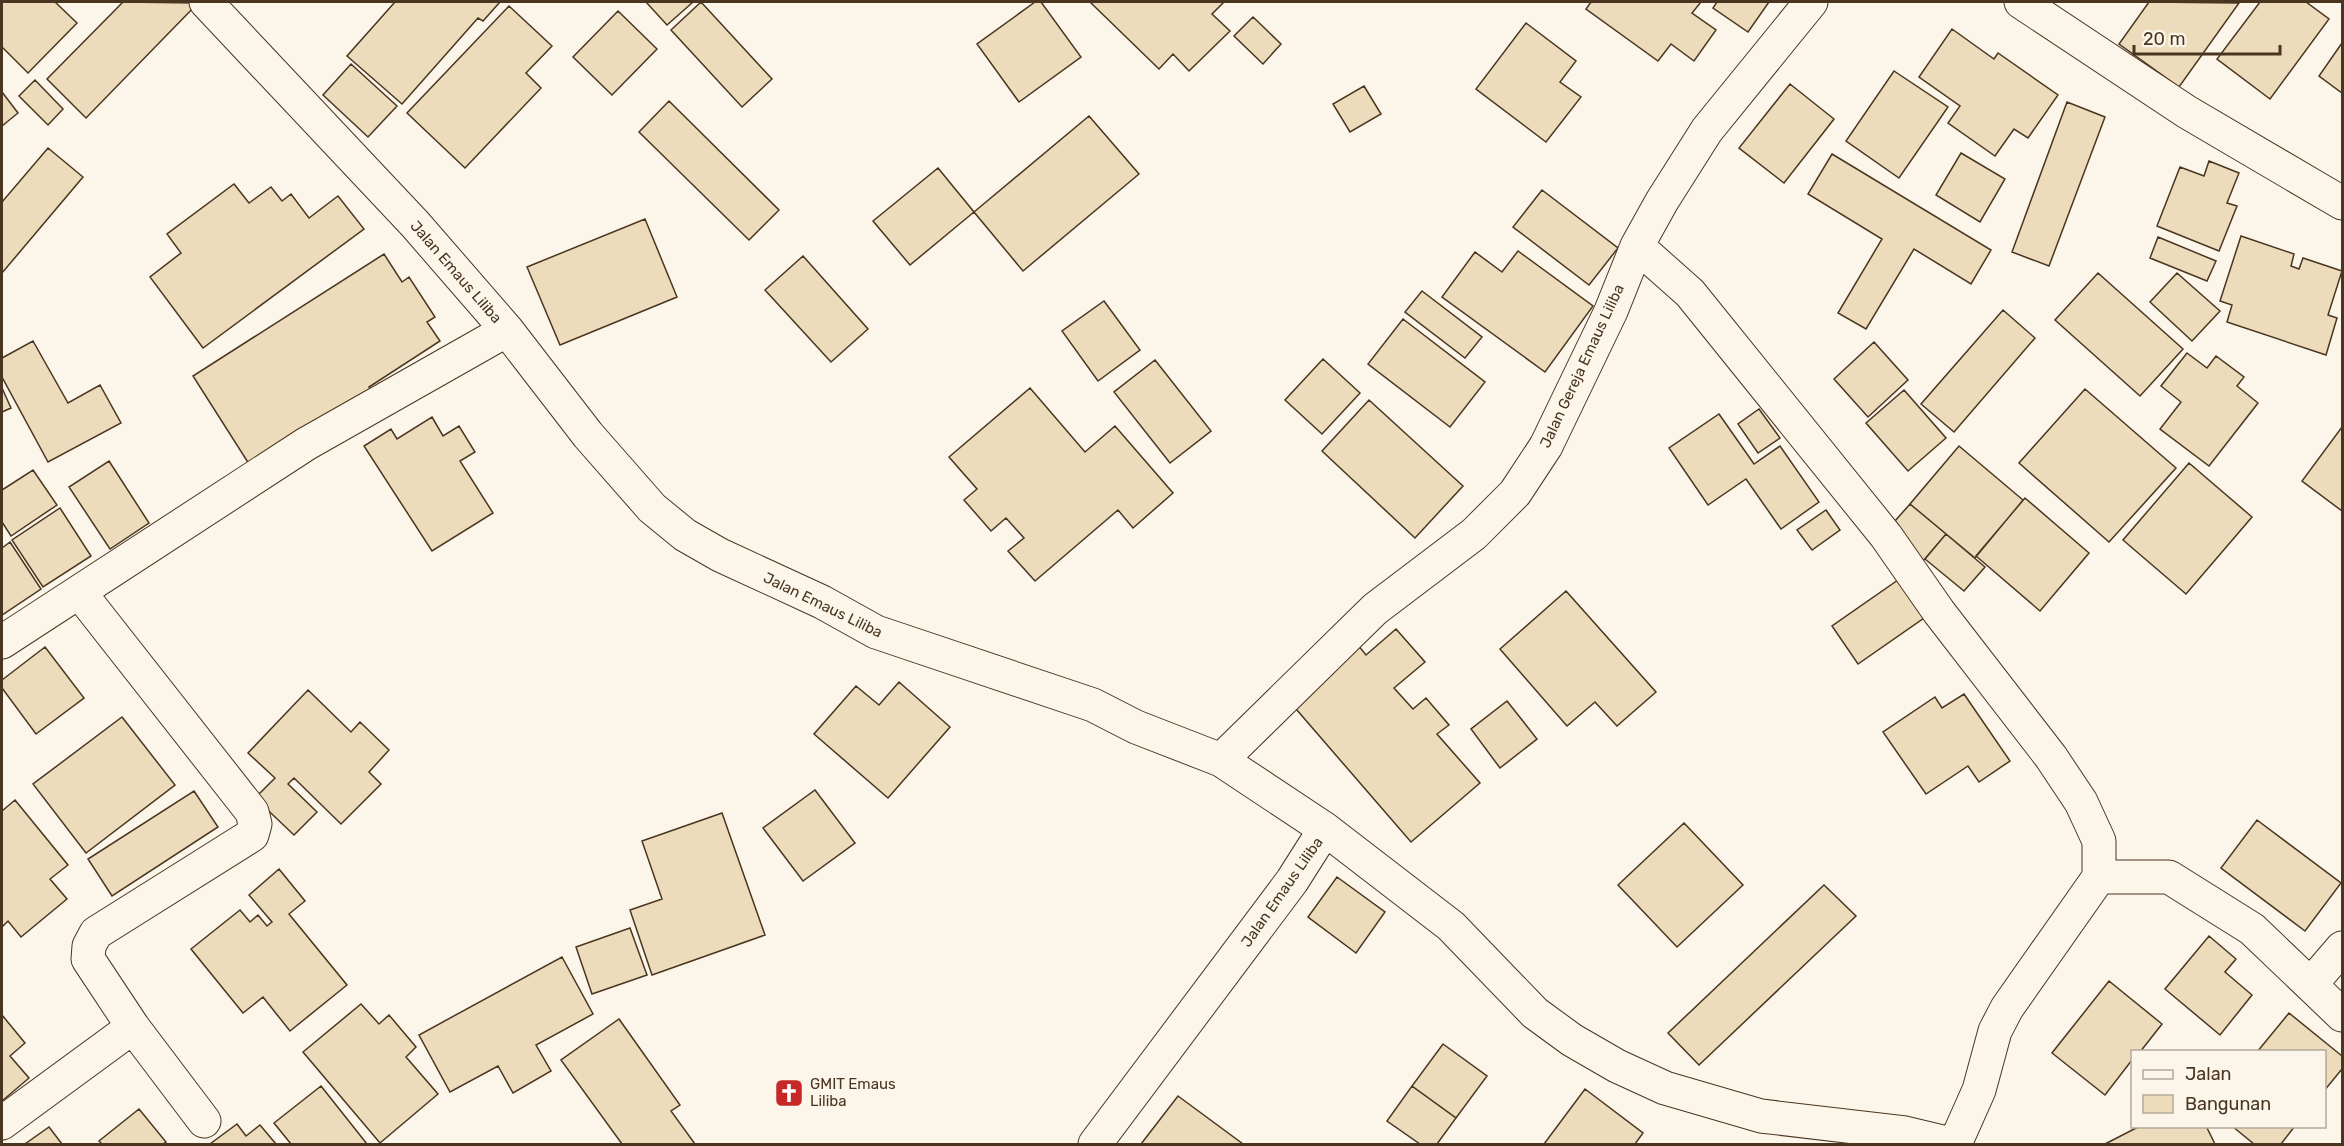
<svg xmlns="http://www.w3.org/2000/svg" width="2344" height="1146" font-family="Rubik,sans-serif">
<rect width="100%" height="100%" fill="#fbf6e9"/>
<!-- building -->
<path fill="#ecdcbc" stroke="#4a3520" stroke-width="1.5" d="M2,2H55L77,23L28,73L2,47Z
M123,2L198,3L86,118L47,79Z
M395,2H500L483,21L478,18L402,104L347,56Z
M646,2H693L667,25Z
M701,2L772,79L742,107L671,30Z
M1035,2H1041L1081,57L1019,102L977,44Z
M1090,2H1224L1212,14L1230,31L1189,71L1173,54L1159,69Z
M1591,2H1701L1692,13L1716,30L1694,61L1671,44L1658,61L1586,9Z
M1717,2H1769L1748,32L1713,8Z
M2149,2L2239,3L2179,87L2119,44Z
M2260,2H2306L2329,19L2270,99L2217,59Z
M509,6L552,46L526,73L541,88L465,168L407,113Z
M618,11L657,49L612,95L573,57Z
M1253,17L1281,44L1263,64L1234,36Z
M1526,23L1576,61L1560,82L1581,97L1546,142L1476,89Z
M1952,29L1994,59L1998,53L2058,95L2028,138L2014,129L1995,156L1948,123L1960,106L1919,77Z
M2342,43V93L2319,76Z
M351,64L397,106L368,137L323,95Z
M1894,71L1948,107L1899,178L1846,141Z
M35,80L63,109L48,125L19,96Z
M1790,84L1834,119L1784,183L1739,148Z
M1364,86L1381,114L1350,132L1333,104Z
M2,92L18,113L2,126Z
M669,101L779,210L749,240L639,132Z
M2067,102L2105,117L2049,266L2012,252Z
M1089,116L1139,174L1023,271L974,212Z
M48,148L83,177L2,273V202Z
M1961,153L2005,179L1980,222L1936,195Z
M1832,154L1991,250L1971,284L1914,249L1866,329L1838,313L1882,239L1808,194Z
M2209,161L2239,173L2227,203L2237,206L2219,251L2157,226L2180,167L2204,176Z
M938,168L974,212L910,265L873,221Z
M234,184L249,203L271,187L282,201L291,194L309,218L338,196L364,229L203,348L150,277L181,253L167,234Z
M1542,190L1618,248L1589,285L1513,227Z
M645,219L677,297L560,345L527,267Z
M2241,236L2294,254L2291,266L2299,269L2303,258L2342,271L2328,315L2337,318L2326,355L2227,322L2232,305L2220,301Z
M2158,237L2216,261L2207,281L2150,258Z
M1518,251L1593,306L1545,372L1442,297L1475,252L1502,272Z
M384,254L402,282L409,277L435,317L427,322L440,341L369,387L373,393L249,464L193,376Z
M803,256L868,329L831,362L765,290Z
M2098,273L2183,349L2140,396L2055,320Z
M2177,273L2220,311L2192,341L2150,302Z
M1422,291L1482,337L1465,358L1405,312Z
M1104,301L1140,350L1098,381L1062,331Z
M2003,310L2035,338L1954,432L1921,404Z
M1403,319L1485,382L1450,427L1368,364Z
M33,341L68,403L100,385L121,423L48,462L2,377V358Z
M1874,342L1908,380L1868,417L1834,379Z
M2187,353L2207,368L2216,356L2244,377L2237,386L2258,403L2209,466L2160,429L2181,402L2161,386Z
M1323,359L1360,393L1322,434L1285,400Z
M1155,360L1211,431L1170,463L1114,392Z
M2,388L11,408L2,412Z
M1030,388L1085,452L1115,426L1173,493L1133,528L1118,510L1035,581L1008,551L1024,538L1006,518L991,531L964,500L977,489L949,457Z
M2085,389L2176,468L2109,542L2019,463Z
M1904,390L1946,438L1908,471L1866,423Z
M1369,400L1463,486L1415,538L1322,451Z
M1759,409L1780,438L1758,453L1738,424Z
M1719,414L1754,464L1780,446L1819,502L1781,529L1746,479L1708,505L1669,448Z
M432,417L443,436L459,426L475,452L460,461L493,513L432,551L364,446L391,429L397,439Z
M2342,427V511L2302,481Z
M1959,446L2023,500L1975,558L1910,504Z
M109,461L149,523L110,549L69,487Z
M2189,463L2252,517L2186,594L2123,540Z
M33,470L57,505L11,536L2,522V490Z
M2025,498L2089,553L2040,611L1976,556Z
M1910,504L1946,534L1923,561L1887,530Z
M60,508L91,556L43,587L12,540Z
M1826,510L1840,530L1812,550L1797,530Z
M1946,534L1985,567L1964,591L1925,559Z
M10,542L41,589L2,615V548Z
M1898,580L1924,618L1858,664L1832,626Z
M1566,591L1656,692L1617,726L1595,702L1567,726L1500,649Z
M1396,629L1425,662L1394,688L1413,709L1426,698L1449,725L1437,734L1480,783L1411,842L1290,702L1358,645L1366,655Z
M45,647L84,698L36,734L2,688V680Z
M899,682L950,727L888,798L814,734L856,686L879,705Z
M308,690L351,732L360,722L389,750L369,772L381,784L341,824L294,778L288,784L317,812L294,835L255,798L275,778L248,753Z
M1964,694L2010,761L1979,782L1968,766L1926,794L1883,732L1935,697L1942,708Z
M1507,701L1537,739L1500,768L1471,729Z
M122,717L175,785L86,853L33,784Z
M815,790L855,843L803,881L763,828Z
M194,791L218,827L112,896L88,859Z
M15,800L68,865L50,879L67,899L21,937L8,921L2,927V811Z
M722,813L765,935L652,975L630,910L662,899L642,841Z
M2257,820L2341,883L2305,931L2221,868Z
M1684,823L1743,885L1677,947L1618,885Z
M279,869L305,901L289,914L347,985L290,1031L263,997L243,1013L191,949L240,910L250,922L258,915L267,926L272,922L249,895Z
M1337,877L1385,912L1356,953L1308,917Z
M1824,885L1856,916L1699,1065L1668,1033Z
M630,928L647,975L592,994L576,947Z
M2209,936L2236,959L2225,972L2252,995L2220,1035L2165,989Z
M562,957L593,1014L536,1045L551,1071L513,1093L498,1066L450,1092L419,1035Z
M2109,981L2162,1024L2140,1052H2132V1060L2105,1095L2052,1053Z
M361,1004L379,1024L389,1015L416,1047L406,1057L438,1094L380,1143L303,1052Z
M2289,1013L2342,1056V1069L2324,1091V1052H2257Z
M2,1015L25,1043L10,1056L29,1078L2,1101Z
M619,1019L680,1105L671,1111L695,1144H622L561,1060Z
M1443,1044L1487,1076L1456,1118L1412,1086Z
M321,1086L367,1144H291L274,1123Z
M1412,1086L1456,1118L1437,1144H1420L1387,1121Z
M1585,1089L1643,1133L1635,1144H1544Z
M1178,1096L1243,1144H1141Z
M139,1109L166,1142L163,1144H102L99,1141Z
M237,1124L246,1136L260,1125L276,1144H210Z
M2140,1126H2206L2215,1144H2105Z
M2232,1126H2295L2281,1144H2254Z
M49,1127L62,1144H25Z"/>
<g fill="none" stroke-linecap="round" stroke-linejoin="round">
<!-- minor casing -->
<g stroke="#4a3520" stroke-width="35">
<path id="minor" d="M206,2L415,224L507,330L588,435L652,508L685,535L720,555L822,602L876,632L1093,705L1136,727L1221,760L1325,829L1292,881L1095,1144
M2021,2L2187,112L2342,203
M1637,246L1690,293L1886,536L1939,612L2051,757L2081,802L2099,841V877L2007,1008L1995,1031L1979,1090L1955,1144
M2,642L306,444L507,330
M1221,760L1375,609L1474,534L1515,493L1546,446L1611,311L1637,246L1662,201L1707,130L1811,2
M1325,829L1451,926L1535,1013L1572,1040L1617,1066L1665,1088L1761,1116L1905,1133L1951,1144
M2099,877H2169L2252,929L2342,1015
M2311,984L2342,948
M133,1027L204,1121
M2,1123L133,1027L88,959L89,946L96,933L252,835L255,824L252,812L80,593"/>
</g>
<!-- minor -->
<use href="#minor" stroke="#fbf6e9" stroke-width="33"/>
</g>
<!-- icons -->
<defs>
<g id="church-square" transform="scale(1.5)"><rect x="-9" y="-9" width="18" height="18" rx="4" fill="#c62828" stroke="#fbf6e9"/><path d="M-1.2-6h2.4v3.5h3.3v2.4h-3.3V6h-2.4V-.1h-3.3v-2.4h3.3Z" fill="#fff"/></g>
</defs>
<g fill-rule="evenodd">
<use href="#church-square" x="789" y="1093"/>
</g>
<g text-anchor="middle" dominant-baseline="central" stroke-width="4.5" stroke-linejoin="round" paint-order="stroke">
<!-- street labels -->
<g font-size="15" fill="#4a3520" stroke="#fbf6e9">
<text transform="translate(456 272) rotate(49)">Jalan Emaus Liliba</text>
<text transform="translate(1582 366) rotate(-65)">Jalan Gereja Emaus Liliba</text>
<text transform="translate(823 605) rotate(26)">Jalan Emaus Liliba</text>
<text transform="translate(1282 892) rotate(-55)">Jalan Emaus Liliba</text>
</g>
<!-- poi labels -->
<g font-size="15" fill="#4a3520" stroke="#fbf6e9" text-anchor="start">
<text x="810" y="1084">GMIT Emaus<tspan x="810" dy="17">Liliba</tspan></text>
</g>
</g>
<!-- border -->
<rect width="2344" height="1146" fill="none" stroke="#4a3520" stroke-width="6"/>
<!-- legend -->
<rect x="2131" y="1050" width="195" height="78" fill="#fbf6e9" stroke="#b4a999" stroke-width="1.5"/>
<rect x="2143" y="1070" width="30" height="9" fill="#fbf6e9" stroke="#b4a999" stroke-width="1.5"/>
<text x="2185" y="1080" font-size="18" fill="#4a3520">Jalan</text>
<rect x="2143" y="1095" width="30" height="18" fill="#ecdcbc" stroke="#b4a999" stroke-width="1.5"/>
<text x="2185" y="1110" font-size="18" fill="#4a3520">Bangunan</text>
<!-- scale -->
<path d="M2134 45v9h146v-9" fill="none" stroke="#4a3520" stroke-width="3"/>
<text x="2143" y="45" font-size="18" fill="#4a3520" stroke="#fbf6e9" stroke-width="4.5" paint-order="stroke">20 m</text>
</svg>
